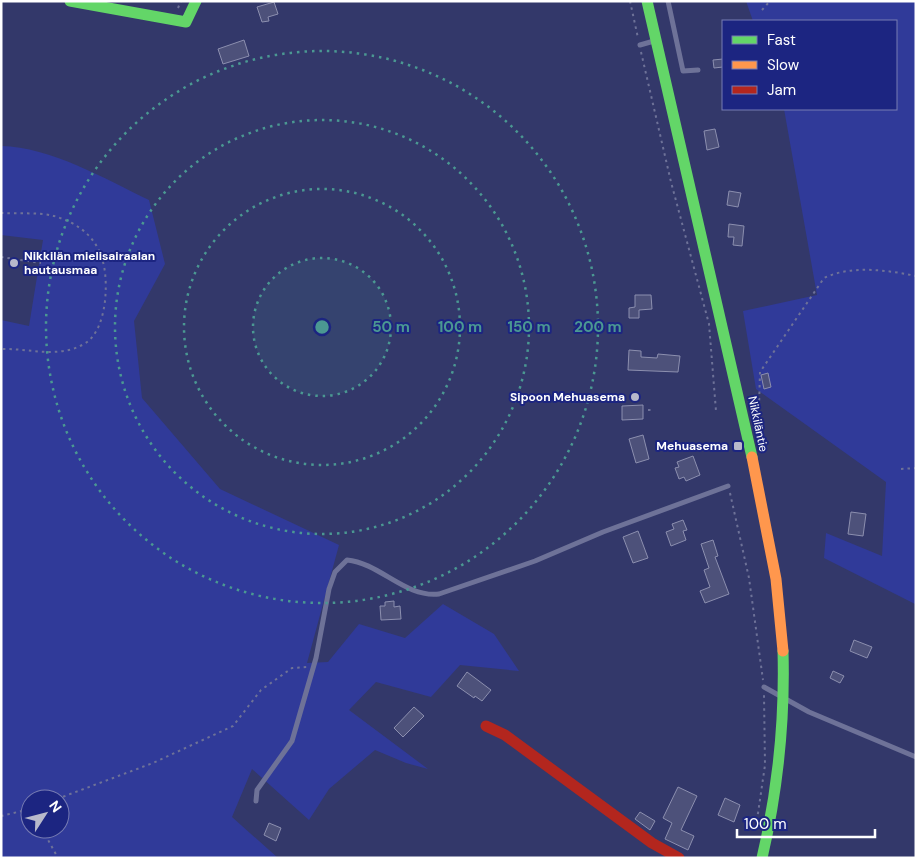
<svg xmlns="http://www.w3.org/2000/svg" width="917" height="859" font-family="'DM Sans',sans-serif">
<rect width="100%" height="100%" fill="#33386a"/>
<!-- green -->
<path fill="#303a99" fill-rule="evenodd" d="M746,1H916V613L915,604L824,558L826,533L882,556L886,482L756,389L743,311L817,295L784,109H896V21H753Z
M1,146C51,147 105,179 149,200L165,264L134,321L142,398L220,489L339,545L307,663L328,662L359,624L405,638L443,604L494,634L519,671L460,665L431,697L376,682L349,710L428,769L406,763L375,750L329,789L309,820L252,769L232,817L278,858H1V320L29,326L43,240L1,235ZM30,799H60V829H30Z"/>
<!-- building -->
<path fill="#4d517a" stroke="#8c8faf" d="M274,2L278,14L268,17L269,21L262,22L257,7Z
M244,40L249,56L223,64L218,49Z
M723,59V67L714,68L713,60Z
M715,129L719,147L707,150L704,131Z
M729,191L741,193L738,207L727,205Z
M729,224L744,226L742,246L733,245L734,237H728Z
M635,295H651L652,309L639,310V318H629V308L635,307Z
M629,350L641,351V357L657,358L658,354L680,356L678,372L628,370Z
M768,373L771,387L764,389L761,375Z
M643,405V419L622,420V406Z
M643,435L649,459L636,463L629,439Z
M693,456L700,475L686,481L684,477L679,479L675,468L679,467L677,462Z
M851,512L866,514L863,536L848,534Z
M683,520L687,530L683,531L686,540L671,546L666,532L674,529L672,524Z
M638,531L648,558L633,563L623,537Z
M713,540L718,556L715,557L729,594L705,603L700,591L710,587L704,570L709,568L701,544Z
M394,601V607L400,606L401,619L381,620L380,606H385V602Z
M854,640L872,647L867,658L850,651Z
M833,671L844,676L840,683L830,678Z
M467,672L491,690L482,701L475,696L474,698L457,686Z
M414,707L424,716L403,737L394,728Z
M678,787L697,796L681,830L694,836L688,850L665,839L672,823L663,818Z
M725,798L740,805L734,822L718,815Z
M640,812L655,821L650,830L635,819Z
M269,823L281,828L276,841L264,835Z"/>
<g fill="none" stroke-linecap="round" stroke-linejoin="round">
<!-- path -->
<path stroke="#6e7298" stroke-width="2" stroke-dasharray="2.5 4" stroke-linecap="butt" d="M630,1L638,38
M178,8L181,1
M762,10L770,1
M641,52L671,182L709,324L716,411
M1,213C18,214 39,212 54,216C98,229 109,259 105,301C103,317 98,336 84,344C58,359 28,348 1,349
M1,257L41,263
M759,407L760,372L824,278C851,265 887,270 916,276
M648,410H654
M901,469L916,468
M730,493L749,578L763,680
M57,799L153,763L233,726L261,690L292,668L307,667
M1,816L30,809
M756,827L765,765L764,695
M42,829L58,858"/>
<!-- lane -->
<path stroke="#6e7298" stroke-width="5" d="M668,1L683,71L698,70
M640,45L654,41
M764,687L809,712L916,757
M256,801L257,790L292,741L316,658L329,589L335,572L347,560C380,563 405,598 439,594L535,561L603,532L728,486"/>
<!-- fast -->
<path stroke="#63d668" stroke-width="11" d="M70,1L186,22L196,1
M647,1L752,457
M762,858C778,789 785,722 783,651"/>
<!-- slow -->
<path stroke="#ff974d" stroke-width="11" d="M752,457L776,579L783,651"/>
<!-- jam -->
<path stroke="#b3261e" stroke-width="11" d="M486,726L505,735L652,843L679,858"/>
</g>
<!-- distance rings -->
<circle cx="322" cy="327" r="69" fill="#4b9892" fill-opacity=".12"/>
<g fill="none" stroke="#4b9892" stroke-width="2.5" stroke-dasharray="2.5 5">
<circle cx="322" cy="327" r="69"/>
<circle cx="322" cy="327" r="138"/>
<circle cx="322" cy="327" r="207"/>
<circle cx="322" cy="327" r="276"/>
</g>
<!-- markers -->
<g fill="#b8b9cb" stroke="#1c2581" stroke-width="2">
<circle cx="14" cy="263" r="5"/>
<circle cx="635" cy="397" r="5"/>
<rect x="733" y="441" width="10" height="10" rx="2.5"/>
</g>
<g text-anchor="middle" dominant-baseline="central" stroke-width="4" stroke-linejoin="round" paint-order="stroke">
<!-- poi labels -->
<g font-size="12" font-weight="bold" fill="#fff" stroke="#1c2581" text-anchor="end">
<text x="24" y="256" text-anchor="start">Nikkilän mielisairaalan<tspan x="24" dy="14">hautausmaa</tspan></text>
<text x="625" y="397">Sipoon Mehuasema</text>
<text x="728" y="446">Mehuasema</text>
</g>
<!-- street labels -->
<g font-size="12" fill="#fff" stroke="#1c2581">
<text transform="translate(758 424) rotate(78)">Nikkiläntie</text>
</g>
</g>
<circle cx="322" cy="327" r="8" fill="#4b9892" stroke="#1c2581" stroke-width="2.5"/>
<g font-size="15" text-anchor="middle" font-weight="bold" fill="#4b9892" stroke="#1c2581" stroke-width="4" stroke-linejoin="round" paint-order="stroke">
<text x="391" y="332">50 m</text>
<text x="460" y="332">100 m</text>
<text x="529" y="332">150 m</text>
<text x="598" y="332">200 m</text>
</g>
<!-- border -->
<rect width="917" height="859" fill="none" stroke="#ffffff" stroke-width="5"/>
<!-- legend -->
<rect x="722" y="20" width="175" height="90" fill="#1c2581" stroke="#777cb3"/>
<rect x="732" y="36" width="25" height="8" fill="#63d668" stroke="#777cb3"/>
<text x="767" y="45" font-size="15" fill="#ffffff">Fast</text>
<rect x="732" y="61" width="25" height="8" fill="#ff974d" stroke="#777cb3"/>
<text x="767" y="70" font-size="15" fill="#ffffff">Slow</text>
<rect x="732" y="86" width="25" height="8" fill="#b3261e" stroke="#777cb3"/>
<text x="767" y="95" font-size="15" fill="#ffffff">Jam</text>
<!-- north arrow -->
<g transform="translate(45 814) rotate(54)"><circle r="24" fill="#1c2581" stroke="#777cb3"/>
<path d="M0-4L9 19L0 12L-9 19Z" fill="#b8b9cb"/>
<text y="-8" font-size="14" font-weight="bold" text-anchor="middle" fill="#ffffff">N</text>
</g>
<!-- scale -->
<path d="M737 829v8h138v-8" fill="none" stroke="#ffffff" stroke-width="2.5"/>
<text x="744" y="829" font-size="15" fill="#ffffff" stroke="#1c2581" stroke-width="4" paint-order="stroke">100 m</text>
</svg>
